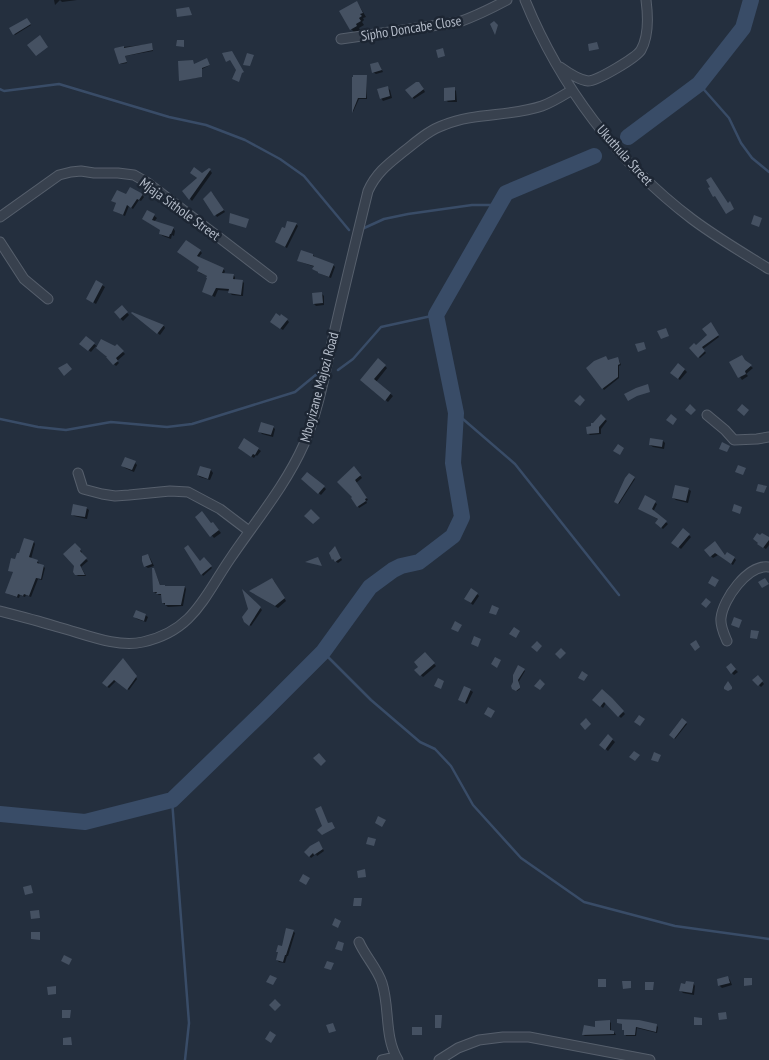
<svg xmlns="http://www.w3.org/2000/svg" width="769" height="1060" font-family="'PT Sans Narrow',sans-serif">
<rect width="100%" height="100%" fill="#242f3e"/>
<!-- shadow -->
<path fill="#0007" d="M54,0H77L62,2L60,0L55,5Z
M357,3L360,7L366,17L363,18L364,20L362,22L364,25L359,28L360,30L355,33L351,29Z
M27,20L31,25L15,35L11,29Z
M152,44L153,51L125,56L127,63L121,64H120L124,47Z
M208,61L210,65L202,69V77L180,80L194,65Z
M378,63L380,66L383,72L376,74L373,72Z
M366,76L367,99H359L353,112V78Z
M421,85L425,92L414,99L407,90Z
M387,87L390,90L392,98L383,101L381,98Z
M454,89L456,91L457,102H448L446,100Z
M209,169L212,173L192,201L184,191L198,179L191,173L202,175Z
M213,194L225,212L217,217L205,199Z
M126,195H142L144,197L141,201L139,200L133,209L129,206L125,216L116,212L114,210L117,204L113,201Z
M148,211L157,218L154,222L173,228L175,231L174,236L172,235L171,239L163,236L160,234L161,230L143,219Z
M296,224L298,226L287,248L278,243L286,230Z
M200,251L202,253L198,258L223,269L225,271L224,274L233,275L235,277V281H242L244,283L243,296L232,295L230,293V291L218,290L215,297L206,293L204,291L208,276L200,273L198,271L200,267L180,254Z
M313,255L315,257L333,265L335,267L331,278L321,274L314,269L315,267L301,262L299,260Z
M97,282L105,287L96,304L88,299Z
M322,294L324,296V305L316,306L314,304Z
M122,307L129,315L123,321L115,313Z
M133,313L164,326L165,328L160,335Z
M287,320L289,322L283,330L274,324Z
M712,325L719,337L703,349L706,353L700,358L690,348L696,347L708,336Z
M94,344L98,347L115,348L117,346L125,354L117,361L119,363L116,366L96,346L91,352L83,346Z
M378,360L387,368L376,382L393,396L388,402L362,380Z
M619,360L621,365L619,366V378L604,390L588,368L608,362Z
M731,363H746L753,368L746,374L748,376L742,380Z
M685,370L687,372L680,380L674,375Z
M601,416L607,421L601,429V434L590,435L588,433Z
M273,427L275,429L273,437L262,434L260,432Z
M663,441L665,443L664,449L653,447L650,445Z
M258,449L261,451L257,456L256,455L254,458L241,450Z
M135,463L137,465L134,472L125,468L123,466Z
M354,468L362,478L356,483L368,500L366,501L367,503L359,508L358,506Z
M211,470L213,473L210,480L200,477L198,475Z
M307,473L326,489L321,495L302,479Z
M629,474L635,479L619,504L616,502Z
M688,489L691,491L688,503L676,500L673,498Z
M646,497L657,504L653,512L668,524L663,529L657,523L659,520L642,510Z
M86,508L89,510L87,519L74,516L72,514Z
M196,518L215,526L221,533L214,538Z
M683,530L691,537L681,549L673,542Z
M769,539V545L766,549L761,546Z
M34,542L35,544L31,559L37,561L39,563V565L43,566L45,568L42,580L38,579L31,597L26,595L25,597L20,595L19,598L8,594L14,573L10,570L16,561Z
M75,545L82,552L81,554L88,561L81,567L86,576H78L74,572Z
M717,545L726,556L734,558L736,560L733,565L718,555L713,558L711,556Z
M336,549L342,560L338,563L333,559Z
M148,555L150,558L154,566L148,568L145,566Z
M204,559L212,568L203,576L202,574L200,562Z
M154,569L161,587H185L186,589L183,606L168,607L163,603V595H159L154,592Z
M274,581L286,601L278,608L253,593Z
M245,593L262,610L251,626L247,623L249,609Z
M477,594L479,596L473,605L468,601Z
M145,615L148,617L146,622L137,619L135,617Z
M425,654L436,666L423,677L416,670L419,667Z
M123,660L137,679L129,690L116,681L109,688L103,683Z
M731,665L738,672L734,675L732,673Z
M519,667L525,671L519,681L520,689L517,691H516Z
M758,677L764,684L761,687L754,680Z
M470,690L473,692L467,704L460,700Z
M611,699L625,714L621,718L606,703L603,708L594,700Z
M682,720L687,724L675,739L670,735Z
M608,736L615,742L608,751L601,745Z
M320,844L324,851L317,856L316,854L311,858L306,852Z
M293,931L295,933L288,956H287L285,963L279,962L277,960L279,953L277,951L283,947Z
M728,978L730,980L732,985L722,988L719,985Z
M693,983L695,986L694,995L683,993L681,991Z
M609,1021L611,1023V1032H614L616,1035L585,1036L583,1035Z
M618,1022L657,1026L658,1027L657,1033L637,1028L636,1036H626L625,1034L624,1025Z"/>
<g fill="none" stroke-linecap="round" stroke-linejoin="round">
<!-- stream -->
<path stroke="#394c67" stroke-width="2.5" d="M699,84L729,118L741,143L752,158L769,172
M0,89L4,91L59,84L169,117L206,125L245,140L280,159L304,176L349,230
M362,229L384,219L408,214L472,205H499
M338,370L353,359L381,327L436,315
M456,413L515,464L619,595
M0,419L38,427L66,430L111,422L167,427L192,424L295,392L318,373
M323,652L371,700L420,742L435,749L451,766L473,805L521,858L584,902L675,926L769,939
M172,800L189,1023L185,1060"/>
<!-- river -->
<path stroke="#394c67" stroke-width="16" d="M628,137L699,84L743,28L751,0
M0,814L85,822L172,800L265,710L323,652L370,587L393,570L401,566L419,562L453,536L462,517L453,463L456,413L436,315L506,193L594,156"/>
</g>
<!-- building -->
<path fill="#455162" d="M357,1L363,13L360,14L362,16L359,18L361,21L356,24L357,26L350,30L339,11Z
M189,7L192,15L177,17L176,9Z
M27,18L31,24L13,35L9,28Z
M494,21L498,25L495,35L490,24Z
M40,35L48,47L36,56L27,45Z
M177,40H184V47L176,46Z
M597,42L599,49L589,51L588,44Z
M152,43L153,50L125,56L127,62L119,64L114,49L115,48L124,46V48Z
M443,48L445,56L438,58L436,50Z
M232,51L244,72L242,73L239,82L232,79L236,70L230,60L226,62L222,53Z
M247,53L254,55L250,66L243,65Z
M207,58L210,65L202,68V77L179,81L178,61L193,60L194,64Z
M378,62L382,70L372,73L370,64Z
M353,75H367L366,98H358L352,113V77H353Z
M416,82H419L424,89L412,98L405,90Z
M388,86L390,96L380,99L377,89Z
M455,87V100L444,101V88Z
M194,167L202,173L209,168L211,169L189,200L182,191L197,178L190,173Z
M711,177L728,203L730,201L734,209L726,214L715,196L713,197L708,188L710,187L706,180Z
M130,187L143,194L139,200L137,199L131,208L127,205L123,215L113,211L116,203L111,201L117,190L126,194Z
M211,191L224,210L214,216L203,199Z
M147,210L155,214L152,220L174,227L171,234H170L169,237L159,234L160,230L142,219Z
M230,213L249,219L246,228L229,223Z
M754,215L762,218L759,227L751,224Z
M287,221L297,223L285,247L275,242L282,227L285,228Z
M186,240L201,250L197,256L224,268L222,273L234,274L233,279L243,280L241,295L228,293L229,289L216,288L212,296L202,292L207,278H206L207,276L197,271L199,267L177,252Z
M301,250L313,254V256L334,264L329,277L318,273V272L312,269L314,266L297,261Z
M96,280L103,284L93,303L86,299Z
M322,292L323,303L313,304L312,293Z
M122,305L128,312L120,319L114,312Z
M132,312L164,325L157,334L131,313Z
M276,313L280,316L281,314L288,319L280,329L270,322Z
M711,322L719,335L702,347L705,351L698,358L689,348L694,343L696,345L707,335L702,329Z
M666,328L669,336L661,339L657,331Z
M86,336L95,343L88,351L79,344Z
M101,339L115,346L117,344L124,351L116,358L118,361L113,365L106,357H107L96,348Z
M644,342L646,349L638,352L635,344Z
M742,355L745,360L752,365L745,371L746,374L738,378L729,362Z
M606,356L608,360L618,357L620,364L618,365V377L602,389L586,368L594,361Z
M378,358L386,365L374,379L391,393L385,401L360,380Z
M67,363L72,369L64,376L58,368Z
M678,363L685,369L678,379L670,373Z
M648,384L650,392L637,396L628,401L624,394L636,388Z
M580,395L585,400L580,406L574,401Z
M690,404L696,410L691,415L685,410Z
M742,404L749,410L744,416L737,410Z
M601,414L606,419L599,427V433L587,434L586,427L591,426V423H593Z
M671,414L677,419L673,425L666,420Z
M261,422L274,426L271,435L258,432Z
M244,438L259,448L255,455L253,454L251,457L238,448Z
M650,438L663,440L662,447L649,445Z
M722,442L730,446L727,452L719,449Z
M618,444L624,448L620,455L613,451Z
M125,457L136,461L132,470L121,466Z
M738,465L746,468L743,475L735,472Z
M200,466L211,469L208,479L197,475Z
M354,466L361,475L355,480L367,498L365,499L366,501L357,507L351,498L352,497L337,482Z
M307,472L325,486L318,494L301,479Z
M629,473L635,477L618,504L614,502L625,478Z
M758,484L767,486L764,493L756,491Z
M675,485L689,488L686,501L672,498Z
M645,495L656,501L652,509L667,521L661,528L655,523L658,519L638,509Z
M73,504L87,507L85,517L71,515Z
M734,504L742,507L740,514L732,511Z
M311,509L320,518L313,524L304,516Z
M202,511L211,523L213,522L219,530L210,537L195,517Z
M683,528L690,534L678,548L671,543Z
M757,533L760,535L762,533L769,537V540L763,548L757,544L758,543L753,539Z
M24,538L34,541L29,557L38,560L37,563L44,565L41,579L36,578L29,596L24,594L23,596L18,594L17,597L5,593L13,572L8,571L11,558L15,559L17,553H19Z
M715,541L725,555L727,552L735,557L731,564L715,553L710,557L704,550Z
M75,543L81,549L80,551L87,558L80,565L85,575H75L73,572L74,566L63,554Z
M188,545L200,561L204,557L212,566L201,575L184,548Z
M335,546L341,558L335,562L333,559L332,560L329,553Z
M148,554L152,564L144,567L142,561V556Z
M318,557L322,566L305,562L315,558Z
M152,568H154L160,585H165V586H185L181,605H165V603H162L161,594H156L157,592H153Z
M712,576L719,580L715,587L708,583Z
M272,578L285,598L275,606L249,591Z
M765,578L769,584L762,588L758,582Z
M471,588L478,593L471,603L464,599Z
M242,589L261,607L249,626L244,622L242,617L248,609Z
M706,598L711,602L706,608L701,604Z
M492,605L499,608L496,615L489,613Z
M136,610L146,614L144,621L133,617Z
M734,617L742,620L739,628L731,625Z
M455,621L462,625L458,632L451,629Z
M514,627L520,631L516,638L509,634Z
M751,630L759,631L757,639L750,638Z
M474,636L481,639L478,647L471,644Z
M696,640L700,647L695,651L690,644Z
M537,641L542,646L537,652L531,647Z
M561,648L566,653L560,659L555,654Z
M425,652L435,663L420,676L414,670L418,667L414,662Z
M495,657L501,660L497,668L491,664Z
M123,658L137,676L127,690L114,680L107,687L102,683Z
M731,663L736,669L731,674L726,667Z
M518,665L525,669L518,680L520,686V688L516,691L512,689L511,686L513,682V675Z
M582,671L588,675L584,681L578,678Z
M758,675L763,681L758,686L752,680Z
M438,678L444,681L441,689L434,686Z
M540,679L545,684L540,690L534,686Z
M728,681L732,687V689L728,691L724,689V687Z
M464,686L471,689L465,703L458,700Z
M602,689L612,698L624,711L618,717L604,702L600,707L592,700Z
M488,707L495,711L491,718L484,714Z
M639,715L645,719L640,726L634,722Z
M586,718L591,724L585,730L580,724Z
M682,718L687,722L674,739L669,735Z
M608,734L613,739L605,750L599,745Z
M634,751L640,755L635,761L629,757Z
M654,752L661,755L658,762L651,760Z
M319,753L326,761L321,766L313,758Z
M321,806L328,823L332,822L335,828L322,835L317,830L322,826L315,809Z
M378,816L386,820L382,827L375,823Z
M368,837L376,839L374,846L366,844Z
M319,841L323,849L314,855L313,853L309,857L304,852L310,846Z
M365,869L366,877L358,878L357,871Z
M303,874L310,878L306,885L299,881Z
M31,885L33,893L25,895L23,887Z
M354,898H362L361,906H353Z
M39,910L40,918L31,919L30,911Z
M335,918L341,921L338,928L332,925Z
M286,928L294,930L286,955H285L283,962L276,960L278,952H276L278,945L282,946Z
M31,932H40V940L31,939Z
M338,941L344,943L342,951L335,949Z
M64,955L72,959L69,965L61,961Z
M327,961L334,963L331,970L324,968Z
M270,975L277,978L273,985L266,982Z
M728,976L730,983L718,986L717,979Z
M744,978H752V985L744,986Z
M598,979H606V987H598Z
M622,981H631V988L623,989Z
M686,981L694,982L692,993L679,991L681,983L685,984Z
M645,982H654L653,990H645Z
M56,986V994L48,995L47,987Z
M275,999L281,1005L275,1011L269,1005Z
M62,1010H71L70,1018H62Z
M726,1012L727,1019L719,1020L718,1013Z
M435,1015H442L441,1028H435Z
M694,1017L702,1018V1025H694Z
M617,1019L639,1020L657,1024L656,1032L636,1027L635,1035H624V1030H622V1024L617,1023Z
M610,1020V1030L614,1031V1034L582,1035L584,1025L595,1027V1021Z
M333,1023L336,1031L329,1033L326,1025Z
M412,1027H422V1035H412Z
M270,1031L276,1035L271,1043L265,1039Z
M71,1037L72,1045H63V1038Z"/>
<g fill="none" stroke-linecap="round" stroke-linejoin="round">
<!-- minor casing -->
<g stroke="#565f6c" stroke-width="11">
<path id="minor" d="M525,0C560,86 618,163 692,219C716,237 743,253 769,269
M341,39L459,22C476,16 492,8 507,0
M560,67C567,72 579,80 588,81C597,81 636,58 641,50C649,36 648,15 646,0
M0,217L59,175L71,172L81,171L94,173H118L134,175L148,183L272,278
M0,242L24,279L48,299
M707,415L725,430L734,440L757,439L769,437
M78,473L83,489L102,494L115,496L129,495L170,491L188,492L220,509L249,531
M0,611C19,616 39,621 58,627C85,634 116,648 143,642C193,631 204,597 230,559C255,522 286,485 304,444C318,412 325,373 333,338C344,289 356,240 368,191C376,173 388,164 403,152C416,142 429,130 444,125C475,112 510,117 542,106C553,102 562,96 572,90
M727,641C724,634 720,626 721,618C723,599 748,564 769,567
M359,942C365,956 377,968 382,983C390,1008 384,1037 398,1060
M382,1060L396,1057
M439,1060L458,1048L479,1040L503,1037H529L650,1060"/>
</g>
<!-- minor -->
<use href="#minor" stroke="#38414e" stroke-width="9"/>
</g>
<g text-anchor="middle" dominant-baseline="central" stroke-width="5" stroke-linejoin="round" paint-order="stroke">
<!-- street labels -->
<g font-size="14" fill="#b4bcc9" stroke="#1d2633">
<text transform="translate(411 28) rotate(-9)">Sipho Doncabe Close</text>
<text transform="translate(625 155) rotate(48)">Ukuthula Street</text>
<text transform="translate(180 209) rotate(36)">Mjaja Sithole Street</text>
<text transform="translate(319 387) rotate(-75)">Mboyizane Majozi Road</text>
</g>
</g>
</svg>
